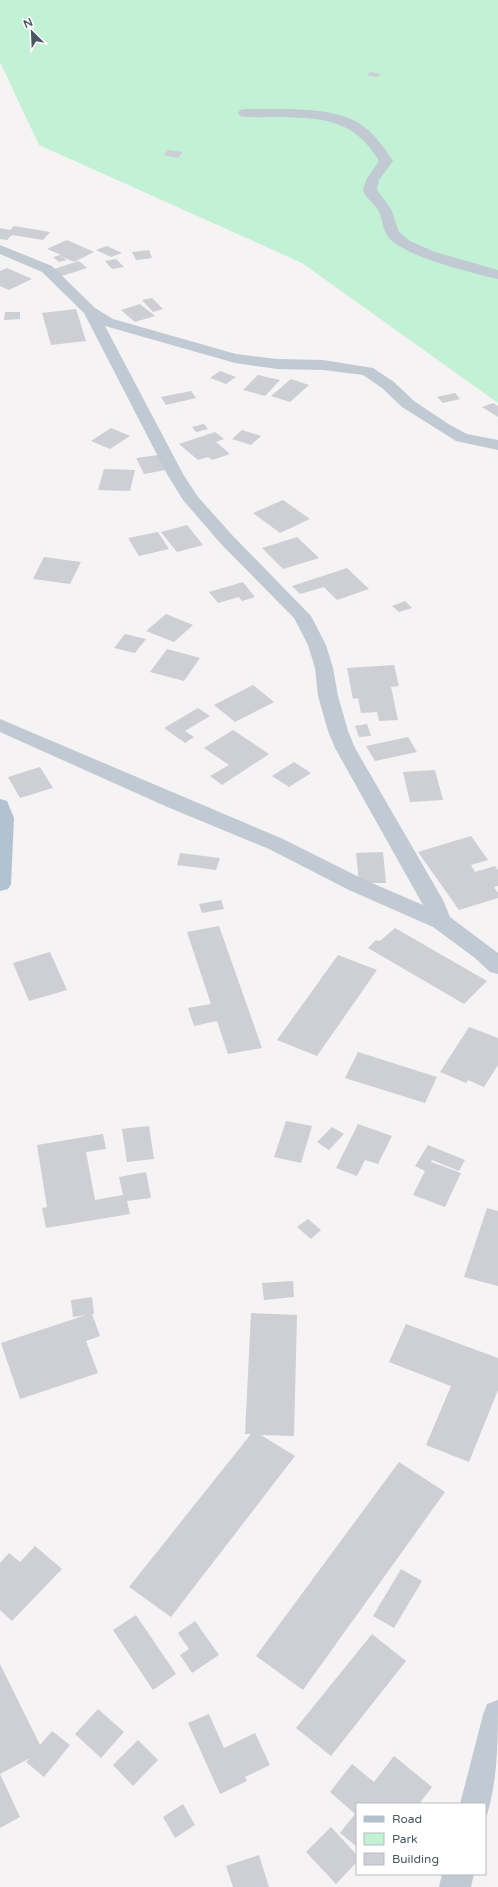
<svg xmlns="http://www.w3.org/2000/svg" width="498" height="1887" font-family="'Varela Round',sans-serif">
<rect width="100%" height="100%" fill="#f5f3f3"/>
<!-- green -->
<path fill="#c3f1d5" d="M0,0H498V403L302,263L39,145L0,62Z"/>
<!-- building -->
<path fill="#cdcfd5" d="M370,72L381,74L378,77L367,76Z
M168,150L183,152L178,158L163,155Z
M14,226L50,232L43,240L12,235L7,240L0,239V228L10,230Z
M67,240L94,252L74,262L61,256L67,260L59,262L53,257L61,255L47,249Z
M107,246L122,253L111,257L96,250Z
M149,250L152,258L136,260L132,252Z
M116,259L124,267L112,269L105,261Z
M79,261L87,268L62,276L54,269Z
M7,268L32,279L9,290L0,286V271Z
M152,298L163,309L153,312L142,300Z
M140,304L155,316L135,322L121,310Z
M76,309L86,341L51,345L42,313Z
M5,312H20V319L4,320Z
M220,371L236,377L226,384L210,378Z
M258,375L280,380L265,396L243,390Z
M291,379L309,385L290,402L271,396Z
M191,391L196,398L166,405L161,397Z
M455,393L460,399L443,403L437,397Z
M493,403L498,406V417L482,407Z
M204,424L208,429L196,432L192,427Z
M111,428L130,436L110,449L91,441Z
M242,430L261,436L251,445L232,439Z
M215,432L224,439L216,442L230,454L212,460L208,457L198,460L179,444Z
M158,455L166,470L144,474L136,458Z
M104,469L135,470L130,491L98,490Z
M283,500L310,519L280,533L253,513Z
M187,525L203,545L177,552L161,532Z
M158,532L169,549L139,556L128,538Z
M297,537L319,558L283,569L262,548Z
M44,557L81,562L70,584L33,579Z
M347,568L369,589L337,600L324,587L300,594L292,586Z
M243,582L255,597L242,601L239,597L218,603L209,592Z
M405,601L412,608L399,612L392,606Z
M166,614L193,625L174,642L146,631Z
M125,634L146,639L135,653L114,648Z
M167,649L200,658L184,681L150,672Z
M394,665L399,686L391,687L398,720L379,721L377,712L361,713L358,698L353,699L347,668Z
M253,685L274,702L235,722L214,705Z
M198,708L210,716L185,731L194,737L185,743L164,728Z
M367,724L371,736L359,737L355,726Z
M233,730L269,754L222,785L210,776L229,765L204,748Z
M408,737L417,752L375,761L366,746Z
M294,762L311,773L289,787L272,776Z
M40,767L53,788L20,798L8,777Z
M435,770L443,800L410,802L403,772Z
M471,836L488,860L471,865L475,872L495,866L498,870V886L494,887L498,893V898L459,910L418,852Z
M383,852L386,883H359L356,853Z
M180,853L220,858L216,870L177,865Z
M221,900L224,909L202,913L199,904Z
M219,926L262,1048L228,1054L217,1021L194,1026L188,1008L211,1004L187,932Z
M395,928L487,981L464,1004L368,948L376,940L380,941Z
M50,952L67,990L29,1001L13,963Z
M338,955L377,970L317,1056L277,1040Z
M469,1027L498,1038V1065L484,1087L468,1080L466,1083L440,1072Z
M358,1052L437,1077L425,1103L345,1078Z
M286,1121L312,1126L301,1163L274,1157Z
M358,1124L392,1136L378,1164L365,1160L357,1176L336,1168Z
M149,1126L154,1159L127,1162L122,1129Z
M332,1127L344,1134L329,1150L317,1142Z
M103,1134L106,1149L86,1152L95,1200L123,1195L119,1177L146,1172L151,1198L127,1201L130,1214L46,1228L42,1208L47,1207L37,1145Z
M428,1145L465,1160L459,1171L432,1160L431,1162L461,1173L445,1207L413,1195L425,1171L415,1166Z
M487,1208L498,1211V1286L464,1277Z
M308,1219L321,1230L311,1239L297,1227Z
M293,1281L294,1297L264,1300L262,1283Z
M92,1297L94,1314H92L100,1336L86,1341L98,1373L20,1399L1,1343L86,1315L73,1317L71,1300Z
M251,1313L297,1315L294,1436L261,1435L295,1456L171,1617L129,1587L251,1434H245Z
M406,1324L498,1358V1390L469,1462L426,1445L451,1386L389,1362Z
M399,1462L445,1492L303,1690L256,1656Z
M35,1546L62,1569L12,1621L0,1610V1563L9,1553L20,1562Z
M401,1569L422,1581L394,1628L373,1616Z
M136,1615L176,1674L153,1690L113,1630Z
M195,1621L219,1655L192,1673L180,1655L189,1649L178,1633Z
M372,1634L406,1661L331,1756L296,1728Z
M0,1664L40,1745L52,1731L70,1745L44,1777L26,1762L30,1758L0,1774L20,1817L0,1828Z
M98,1709L124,1732L101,1758L75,1734Z
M209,1714L224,1748L255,1733L270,1765L245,1777L247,1781L220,1794L188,1723Z
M138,1740L158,1760L133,1786L113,1765Z
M394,1756L432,1787L419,1804H357V1847L340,1833L355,1814L330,1792L352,1764L374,1782Z
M183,1804L195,1825L175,1838L163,1817Z
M331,1827L357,1855V1862L336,1884L306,1852Z
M259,1855L269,1887H233L226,1866Z"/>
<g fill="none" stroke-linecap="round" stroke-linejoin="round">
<!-- minor -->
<path fill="#c1cad2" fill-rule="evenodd" d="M244,109C278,110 331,105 360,124C374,133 384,147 393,161L379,180L377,190L391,209L399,232L410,241L435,252L498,270V279C472,273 406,257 389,238C382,230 383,219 378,210C374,203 366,199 363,190L366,180L379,161C353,117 320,118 273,117C262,117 250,118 240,116L238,113L240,110Z
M0,245L52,266L95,308L113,319L236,354L277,359L323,360L373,368L394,382L414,401L450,425L467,434L498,440V450L456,441L402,407L382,388L363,375L323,370L277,369L235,363L105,326L183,474L198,497L233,536L311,616L326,645L333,668L338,696L348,731L355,748L443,900L450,917L498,953V974L490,972L475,958L433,927L349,890L269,849L165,806L0,732V719L283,839L365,880L423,905L335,748L328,731L318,696L315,668L308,645L294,618L221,544L183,500L167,474L84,313L42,272L0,254Z
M498,1700C498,1739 498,1778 487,1815L485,1816V1804H460L483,1715L487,1704Z
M442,1874H474L471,1887H439Z"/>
<!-- primary -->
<path fill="#b3c2d1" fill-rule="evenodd" d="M0,799L7,801L14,818L11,884L8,889L0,891Z"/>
</g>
<!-- legend -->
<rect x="356" y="1803" width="130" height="72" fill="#ffffff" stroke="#b7bbc0"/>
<rect x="364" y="1816" width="20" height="6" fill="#b3c2d1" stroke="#b7bbc0"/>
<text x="392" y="1823" font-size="12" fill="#4a5661">Road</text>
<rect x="364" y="1833" width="20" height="12" fill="#c3f1d5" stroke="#b7bbc0"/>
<text x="392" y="1843" font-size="12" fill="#4a5661">Park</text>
<rect x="364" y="1853" width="20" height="12" fill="#cdcfd5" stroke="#b7bbc0"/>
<text x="392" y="1863" font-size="12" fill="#4a5661">Building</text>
<!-- north arrow -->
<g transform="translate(32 32) rotate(336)" stroke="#ffffff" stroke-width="3" paint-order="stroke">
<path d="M0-3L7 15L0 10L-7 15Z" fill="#4a5661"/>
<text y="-6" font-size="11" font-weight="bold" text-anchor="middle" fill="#4a5661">N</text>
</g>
</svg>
